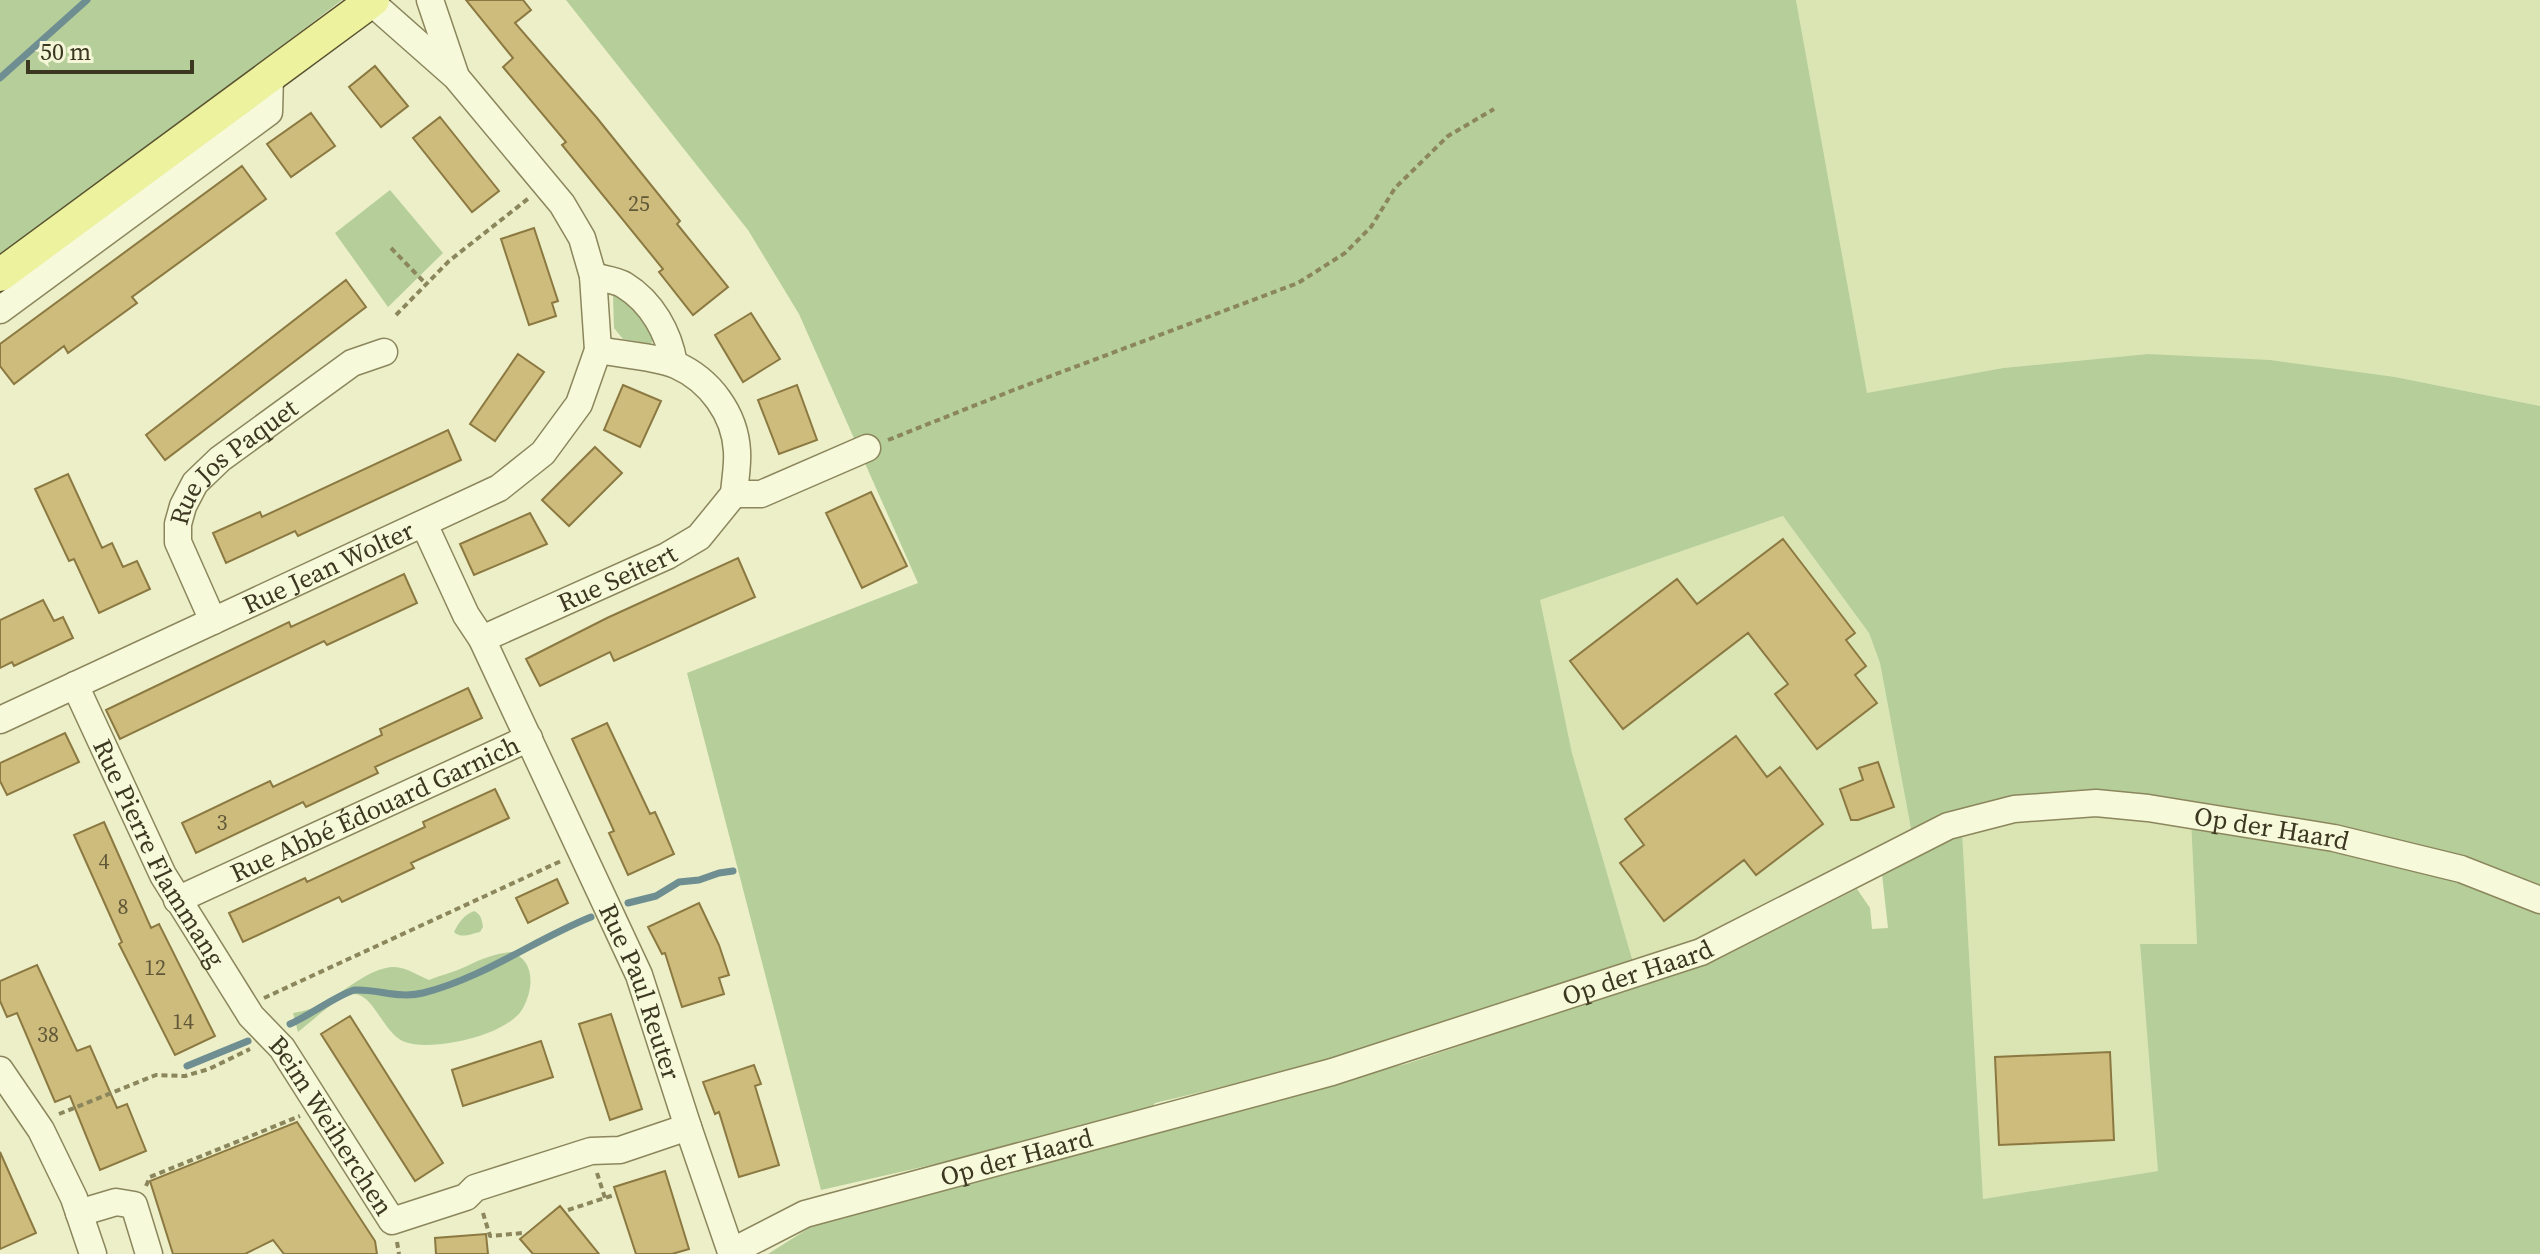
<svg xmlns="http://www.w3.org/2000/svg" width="2540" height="1254" font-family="'Source Serif 4',serif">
<rect width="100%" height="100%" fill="#ecefc7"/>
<!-- farmland -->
<path fill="#dbe5b4" d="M1796,0H2540V406L2395,377L2148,354L2003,368L1867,394Z
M1783,516L1869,633L1880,663L1912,834L1745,925L1635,969L1572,753L1539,599Z
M2039,812L2191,821L2197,944H2140L2159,1171L1983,1199L1962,831Z"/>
<!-- green -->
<path fill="#b5ce9a" d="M0,0H342L0,259Z
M566,0H1796L1867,393L2003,368L2148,354L2270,360L2395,377L2540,406V890L2170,803L1912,834L1880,663L1869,633L1783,516L1540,600L1572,753L1635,969L1360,1054L1155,1103L1148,1112L1010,1147L821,1190L687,673L918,583L799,314L748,230Z
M390,190L443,253L388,307L335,233Z
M622,292L654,331L653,341L650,344L623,339L614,328L613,296Z
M2191,821L2389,858L2540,907V1254H768L817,1223L1317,1084L1406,1064L1717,960L1857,889L1870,908L1872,929L1888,928L1882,874L1906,859L1962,831L1983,1199L2158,1171L2140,944H2197Z
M474,911C481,914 482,920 483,927L480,932C471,934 461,939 454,932C459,922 464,915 474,911Z
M511,952C535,960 534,988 523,1008C509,1035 433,1052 405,1042C383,1034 374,993 353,994C339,995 310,1023 298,1032L293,1013C304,1011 314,1009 323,1003C343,993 370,967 394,967C406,967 419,976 429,980C441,975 455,972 467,966C482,959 494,954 511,952Z"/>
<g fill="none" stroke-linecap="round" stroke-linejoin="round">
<!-- stream -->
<path stroke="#6e8e92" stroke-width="7" d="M0,78L87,0
M628,903L656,896L679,882L699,880L719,873L733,871
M290,1024C307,1017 342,992 355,990C378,989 399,999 423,993C483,978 534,940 591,917
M187,1066L248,1041"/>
</g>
<!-- building -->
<path fill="#cebc7d" stroke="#8b7941" stroke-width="2" d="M466,0H523L531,10L515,23L597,118L680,221L677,224L728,287L693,315L659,272L663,269L562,145L566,142L503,67L513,58Z
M375,66L408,106L381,127L349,87Z
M311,113L335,146L291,177L267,144Z
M440,117L499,191L472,212L413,138Z
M242,166L266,199L132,297L137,303L68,353L64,346L14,384L0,366V344Z
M534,228L558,301L552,303L556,316L529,325L501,239Z
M346,280L366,307L165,460L146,435Z
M751,313L780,359L743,382L715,335Z
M518,354L544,372L495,441L470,424Z
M623,385L661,401L640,447L604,430Z
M797,385L817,440L779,454L758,400Z
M448,430L461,460L298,536L295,531L226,563L213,533L260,512L262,517Z
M595,447L622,473L569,526L542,500Z
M68,474L102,548L112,543L123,567L137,561L150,589L99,613L74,559L69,561L35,489Z
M871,492L907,566L862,588L826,513Z
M530,513L547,544L474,575L460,544Z
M1783,539L1855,633L1846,640L1866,666L1855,675L1877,703L1817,749L1775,694L1788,684L1748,633L1623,729L1570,661L1677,579L1697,604Z
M738,558L755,597L614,661L610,652L540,686L526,659L607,618Z
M404,574L417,603L327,645L324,641L120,739L106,710L289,622L291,627Z
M43,600L54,621L63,617L73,638L14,666L12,662L0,668V620Z
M468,688L482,718L375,767L378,773L306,807L303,802L196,853L182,823L270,781L273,787L382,735L380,729Z
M607,723L650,814L655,812L674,854L628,875L609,833L614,831L572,739Z
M65,733L79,762L7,795L0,781V763Z
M1736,736L1767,777L1780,767L1823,824L1756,875L1744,860L1664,921L1620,863L1644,845L1625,819Z
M1878,762L1894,807L1858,820H1851L1840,789L1863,780L1859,768Z
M495,789L509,818L411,863L414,868L342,902L339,897L243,942L229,913L305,878L307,882L425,827L423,822Z
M104,822L151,928L159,924L215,1036L175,1055L119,944L122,942L74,835Z
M557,879L568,903L528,923L516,898Z
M699,903L719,945L729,975L719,978L724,994L682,1007L665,953L662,954L648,927Z
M37,965L77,1051L90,1046L117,1108L127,1104L146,1151L100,1170L70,1096L55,1102L17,1013L7,1017L0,1001V981Z
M611,1014L642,1109L610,1120L579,1024Z
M350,1016L443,1163L415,1181L321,1034Z
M541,1041L553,1077L463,1106L452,1070Z
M2110,1052L2114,1140L1999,1145L1995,1057Z
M754,1065L761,1084L755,1086L779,1165L739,1177L719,1112L715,1114L703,1082Z
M297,1122L375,1241L377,1254H284L273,1240L245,1254H173L150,1181Z
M0,1152L36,1233L0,1249Z
M665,1171L689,1249L672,1254H636L614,1187Z
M560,1206L599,1254H533L520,1239Z
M486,1234L488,1254H436L435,1238Z"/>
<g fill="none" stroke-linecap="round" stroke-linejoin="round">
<!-- minor casing -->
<g stroke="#8b865c" stroke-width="29">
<g id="minor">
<path d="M430,0L455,74"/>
<path d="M593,276C603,279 616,280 624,285C652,302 669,333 674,364"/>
<path d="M0,310L269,112L270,76"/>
<path d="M598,350C619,354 658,357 676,365C710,380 735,414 737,451C738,465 735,480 734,494"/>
<path d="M734,494H761L867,448"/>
<path id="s1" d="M424,524L466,615L482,639L639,975L688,1127L731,1252L805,1214L1332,1072L1701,952L1948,826L2014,809L2096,803L2148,808L2334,838L2461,869L2540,900"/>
<path id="s2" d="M213,621L178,542V524L183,506L195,483L220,459L352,363L384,352"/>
<path id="s3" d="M482,639L667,556L699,537L734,494"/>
<path id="s4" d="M75,685L163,875L251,1016L282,1048L392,1221L466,1197L475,1188L591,1151L620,1150L688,1127"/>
<path id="s5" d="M0,720L499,488L543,453L579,404L598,350L593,276L582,238L562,204L456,77L371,2"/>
<path id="s6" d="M177,900L529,738"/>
<path d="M0,1070L41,1130L74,1198L93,1254"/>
<path d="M79,1213L116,1202L134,1205L149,1254"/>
</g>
</g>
<!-- major casing -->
<g stroke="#595230" stroke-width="35">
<path id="major" d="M0,275L373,0"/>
</g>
<!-- path -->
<path stroke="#8b865c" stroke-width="4" stroke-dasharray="6 4" stroke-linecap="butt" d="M391,248L426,284
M396,315L449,261L529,198
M888,440L1011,391L1298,283L1345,253L1371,227L1395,188L1448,136L1494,109
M264,998L561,861
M59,1114L156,1075L185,1076L209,1069L250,1049
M597,1173L605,1198
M146,1186L150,1177L300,1116
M568,1210L614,1195
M483,1213L490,1236L523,1233
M397,1242L399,1254"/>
<!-- minor -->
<use href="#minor" stroke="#f7f9db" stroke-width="26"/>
<!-- major -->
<use href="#major" stroke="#edf29f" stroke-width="32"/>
</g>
<g text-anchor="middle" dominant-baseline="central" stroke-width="6" stroke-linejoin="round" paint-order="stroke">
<!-- number labels -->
<g font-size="22" fill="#605837">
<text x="639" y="203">25</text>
<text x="222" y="822">3</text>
<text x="104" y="861">4</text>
<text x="123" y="906">8</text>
<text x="155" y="967">12</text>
<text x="183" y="1021">14</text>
<text x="48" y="1034">38</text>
</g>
<!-- street labels -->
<g font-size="26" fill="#3b3720" stroke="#f4f6d7">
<text stroke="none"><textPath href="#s2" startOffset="190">Rue Jos Paquet</textPath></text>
<text stroke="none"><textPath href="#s5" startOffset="362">Rue Jean Wolter</textPath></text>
<text stroke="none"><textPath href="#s3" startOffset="148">Rue Seitert</textPath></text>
<text stroke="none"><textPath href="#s6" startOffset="218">Rue Abbé Édouard Garnich</textPath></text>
<text stroke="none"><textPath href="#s1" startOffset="2414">Op der Haard</textPath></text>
<text stroke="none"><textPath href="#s4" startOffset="188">Rue Pierre Flammang</textPath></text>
<text stroke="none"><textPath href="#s1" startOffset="1742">Op der Haard</textPath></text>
<text stroke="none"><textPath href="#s1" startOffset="516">Rue Paul Reuter</textPath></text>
<text stroke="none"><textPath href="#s4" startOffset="512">Beim Weiherchen</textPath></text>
<text stroke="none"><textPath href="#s1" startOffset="1094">Op der Haard</textPath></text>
</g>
</g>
<!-- scale -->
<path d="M28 60v12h164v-12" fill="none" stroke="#3b3720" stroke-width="4"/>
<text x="40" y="60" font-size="24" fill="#3b3720" stroke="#f4f6d7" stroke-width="6" paint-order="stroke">50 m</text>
</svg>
